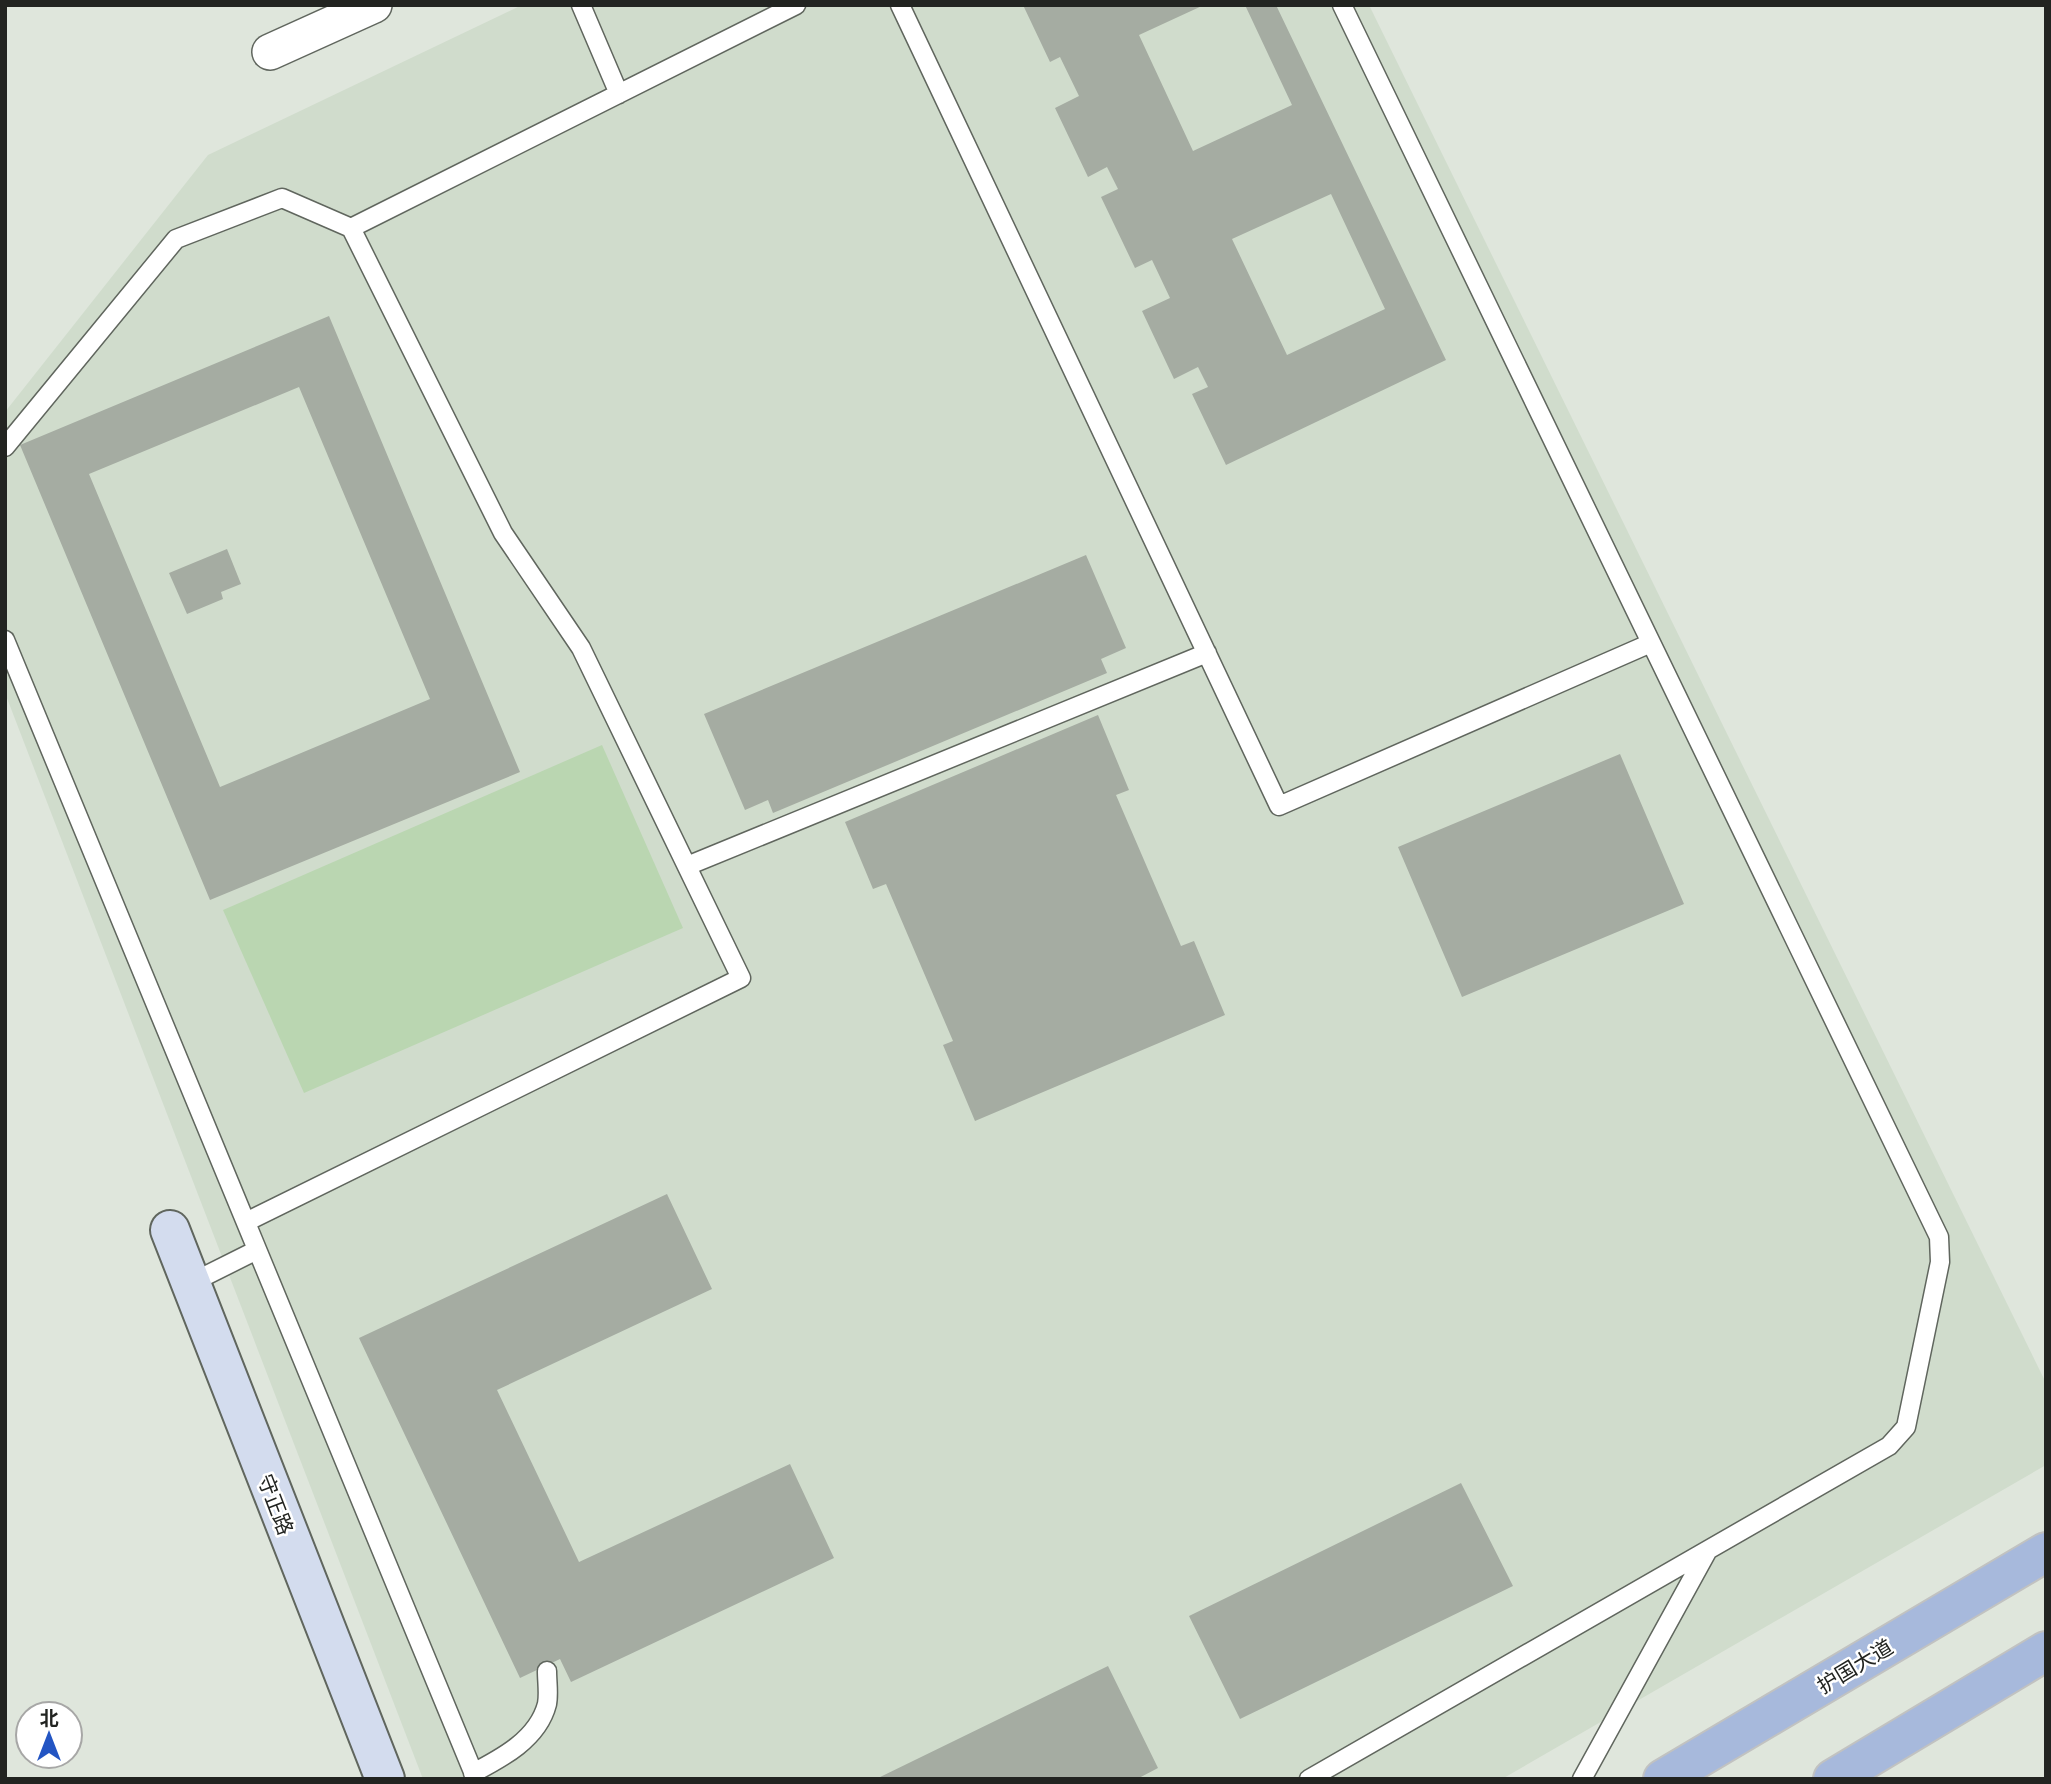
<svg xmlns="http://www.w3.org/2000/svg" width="2051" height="1784" font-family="Georgia,'Noto Sans SC',serif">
<rect width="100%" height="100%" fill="#dfe6dc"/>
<!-- built -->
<path fill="#d0dccc" d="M522,5H1369L2046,1383V1465L1502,1779H423L5,693V412L208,155Z"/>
<!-- green -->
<path fill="#bad6b1" d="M602,745L683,928L304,1093L223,910Z"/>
<!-- building -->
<path fill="#a5aca2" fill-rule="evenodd" d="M1023,5H1204L1139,35L1193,151L1292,105L1245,5H1276L1446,360L1226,465L1192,394L1208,387L1198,367L1174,379L1142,311L1170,298L1152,260L1135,268L1101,197L1118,189L1107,167L1088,177L1055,108L1079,96L1060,57L1050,62ZM1331,194L1385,309L1287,355L1232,239Z
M329,316L520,772L210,900L20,445ZM299,387L430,699L220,787L89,474Z
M227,549L241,584L221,592L223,599L187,614L169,573Z
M1086,555L1126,648L1101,659L1107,673L773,813L768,800L745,810L704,714Z
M1098,715L1129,790L1116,795L1181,946L1194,941L1225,1015L975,1121L943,1045L953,1041L886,884L873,889L845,822Z
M1620,754L1684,904L1462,997L1398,847Z
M667,1194L712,1289L497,1390L579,1562L790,1464L834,1558L571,1682L560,1659L520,1678L359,1338Z
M1461,1483L1513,1586L1240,1719L1189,1616Z
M1108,1666L1158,1768L1137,1779H876Z"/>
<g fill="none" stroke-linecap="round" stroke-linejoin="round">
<!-- lane casing -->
<g stroke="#60665e" stroke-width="21">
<path id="lane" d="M581,5L619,94
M900,5L1279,806L1651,643
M351,228L796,5
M5,447L176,239L282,198L351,228L503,533L581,648L741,978L246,1222
M5,640L476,1779
M687,866L1207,653
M191,1283L257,1250
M473,1773C502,1758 538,1739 547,1704C549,1694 547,1682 547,1671
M1309,1779L1889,1446L1906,1427L1940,1262L1939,1237L1342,5
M1582,1779L1708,1550"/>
</g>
<!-- street casing -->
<g stroke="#60665e" stroke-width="38">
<path id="street" d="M270,52L374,5"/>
</g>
<!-- secondary casing -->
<g stroke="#60665e" stroke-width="42">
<path id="secondary" d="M170,1230L385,1779"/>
</g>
<!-- primary casing -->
<g stroke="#c1c2c1" stroke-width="42">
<path id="primary" d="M1663,1779L2046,1552
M1833,1779L2046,1651"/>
</g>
<!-- lane -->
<use href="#lane" stroke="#fff" stroke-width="18"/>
<!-- street -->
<use href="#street" stroke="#fff" stroke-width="35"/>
<!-- secondary -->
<use href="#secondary" stroke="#d3dcee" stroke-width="38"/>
<!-- primary -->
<use href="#primary" stroke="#a7b9dc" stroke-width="38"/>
</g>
<g text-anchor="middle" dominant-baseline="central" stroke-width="5" stroke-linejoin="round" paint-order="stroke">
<!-- street labels -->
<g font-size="21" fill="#222421" stroke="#fff">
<text transform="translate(277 1504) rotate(69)">守正路</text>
<text transform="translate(1854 1665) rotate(-31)">护国大道</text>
</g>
</g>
<!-- border -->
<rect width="2051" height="1784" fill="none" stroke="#222421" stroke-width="14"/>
<!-- north arrow -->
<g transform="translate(49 1735)"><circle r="33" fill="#ffffff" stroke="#a7a7a6" stroke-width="2"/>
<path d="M0-5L12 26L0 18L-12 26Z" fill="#2355c3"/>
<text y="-10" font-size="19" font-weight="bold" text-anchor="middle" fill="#222421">北</text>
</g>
</svg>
